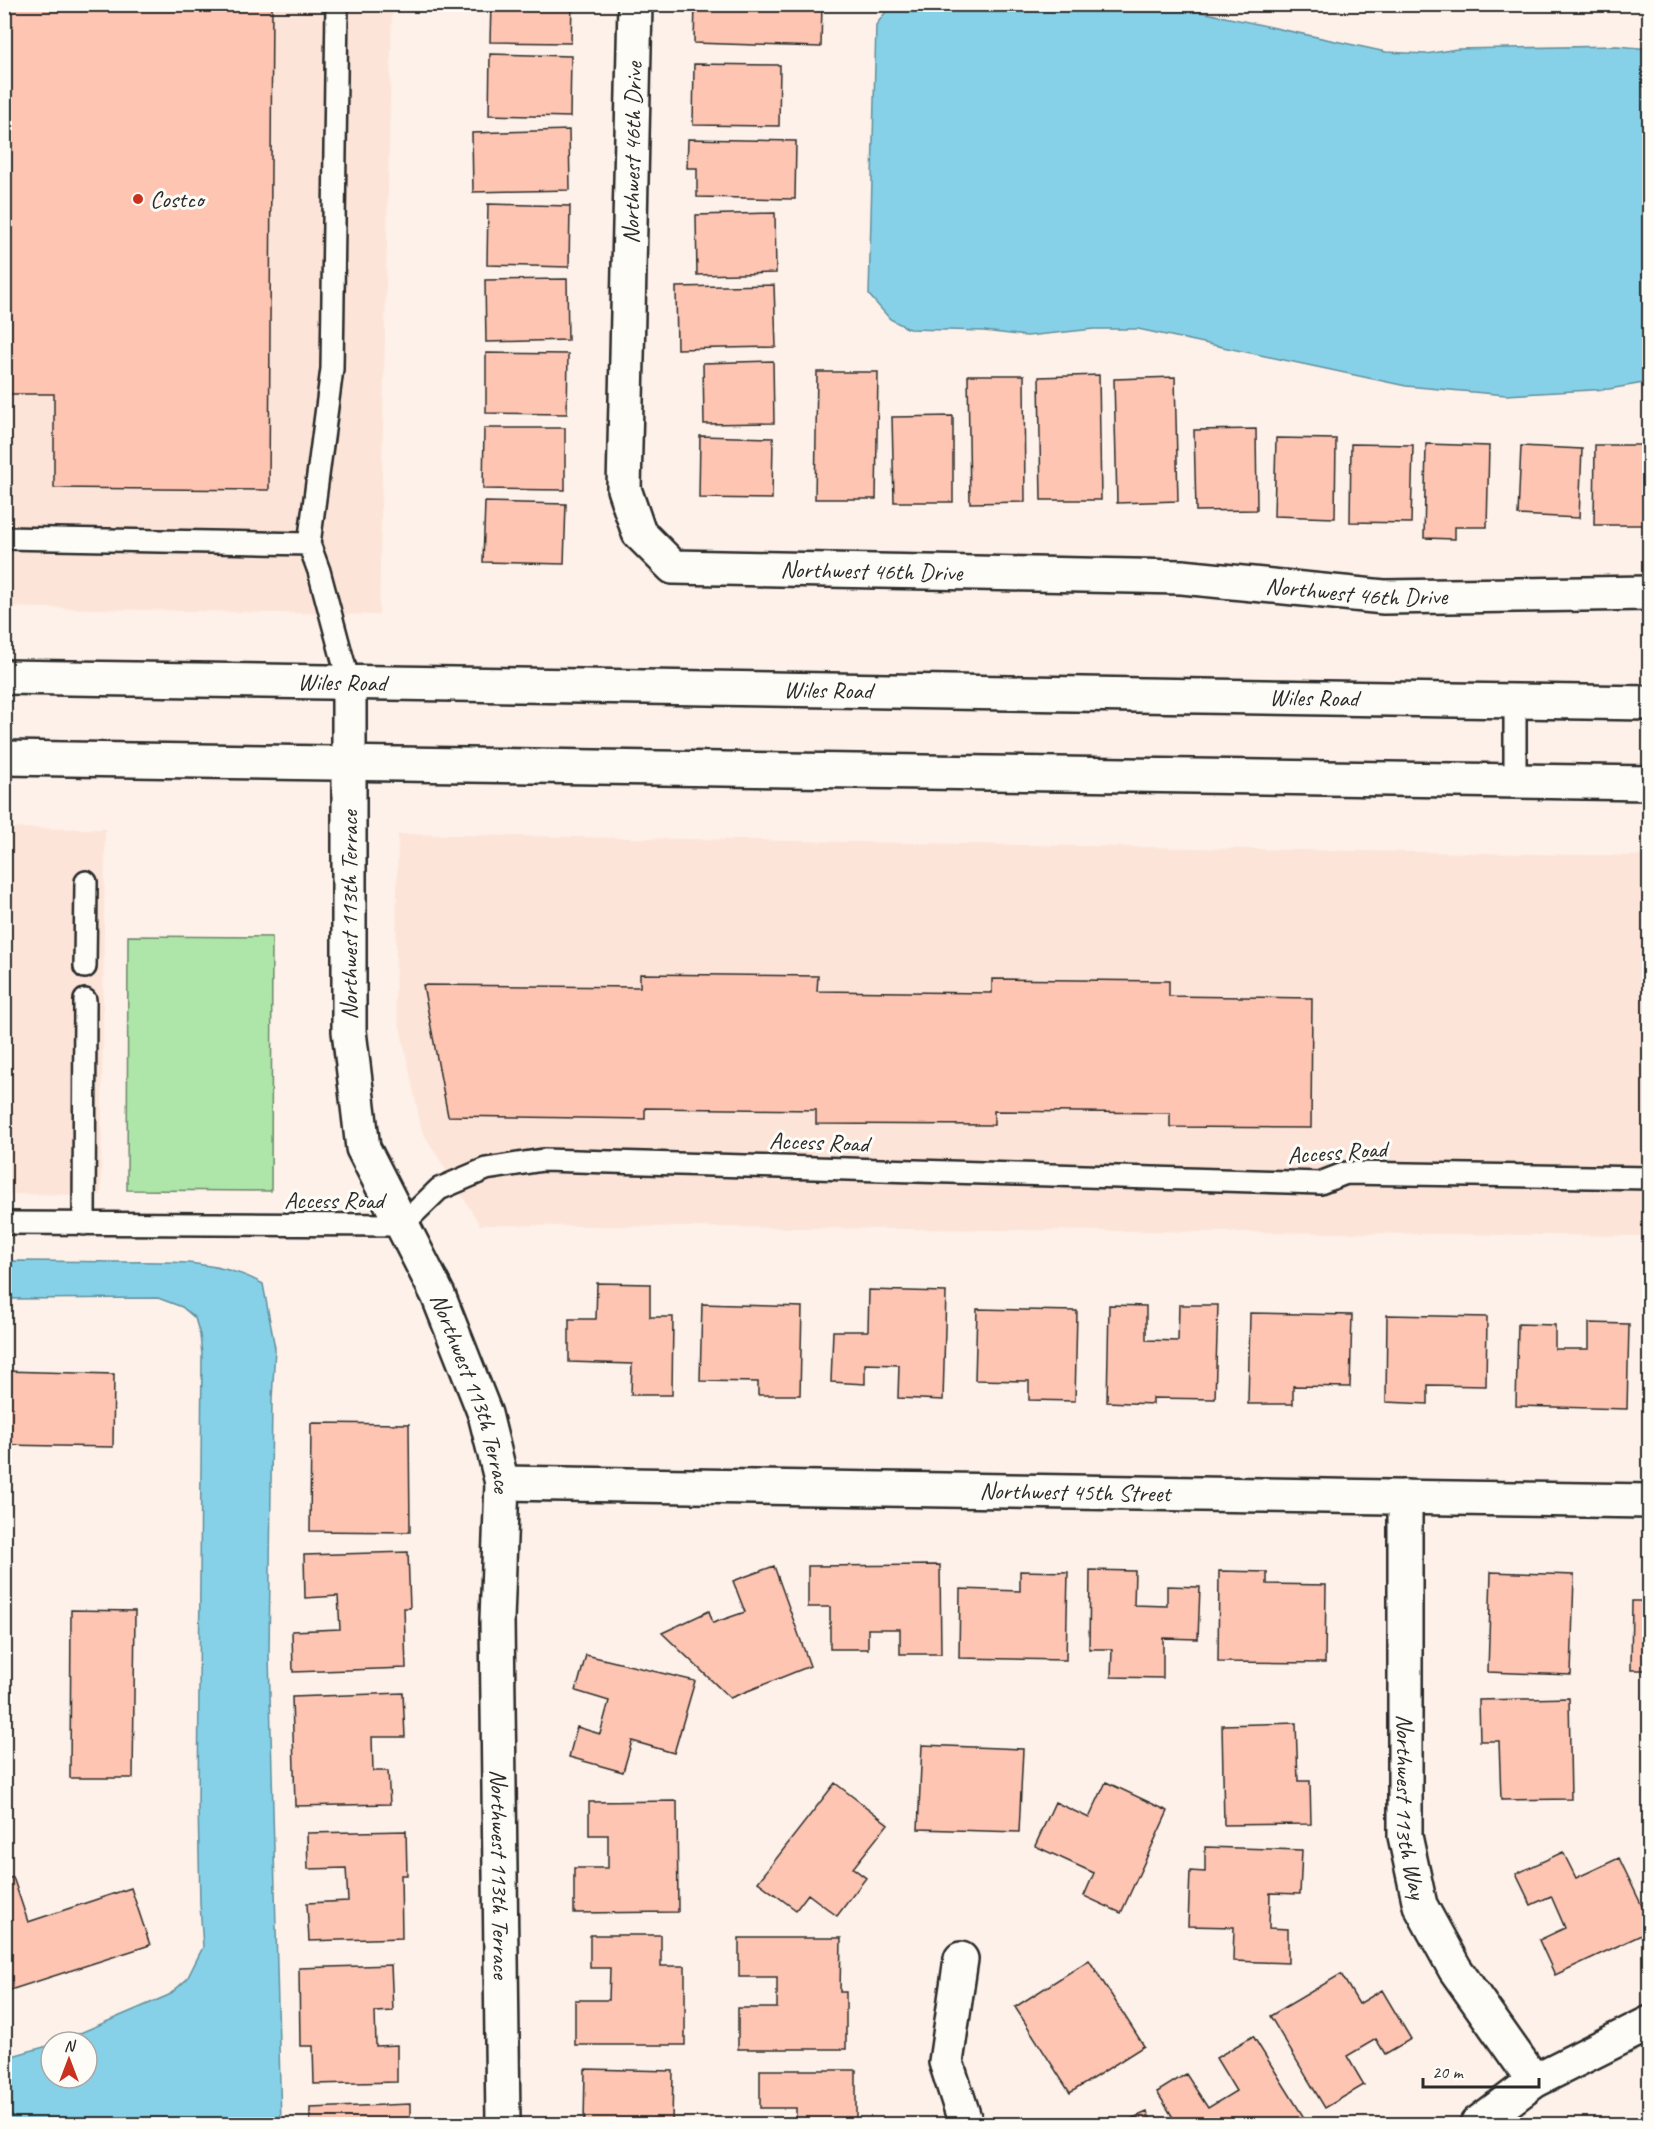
<svg xmlns="http://www.w3.org/2000/svg" width="1654" height="2129" font-family="Caveat,sans-serif">
<rect width="100%" height="100%" fill="#fdf1e9"/>
<filter id="ink" filterUnits="userSpaceOnUse"><feTurbulence type="fractalNoise" baseFrequency=".0167" numOctaves="2"/><feDisplacementMap in="SourceGraphic" scale="12" xChannelSelector="R" yChannelSelector="G"/><feConvolveMatrix kernelMatrix="1 2 1 2 8 2 1 2 1" color-interpolation-filters="sRGB"/></filter>
<g filter="url(#ink)">
<!-- built -->
<path fill="#fde4d8" d="M5,5H392L379,615L5,607Z
M5,828L105,829L101,1195L5,1194Z
M398,834L1649,856V1236L480,1225L422,1131L395,1003Z"/>
<!-- green -->
<path fill="#aee5a8" stroke="#6c886a" stroke-width="1.5" d="M128,936L272,937L271,1191L127,1190Z"/>
<!-- water -->
<path fill="#87d1e8" stroke="#628f9c" stroke-width="1.5" d="M891,5H1169L1386,52L1426,54L1457,49L1617,46L1649,49V382L1609,389L1506,395L1406,386L1138,329H1094L1027,336L984,331L909,329L890,319L869,295L876,25Z
M5,1261C40,1261 75,1261 110,1262C161,1262 218,1258 263,1284L275,1348L272,1399L269,1655L281,2124H5V2058L51,2045V2078H87V2042H59L169,1995L187,1979L203,1947L200,1904L198,1803L202,1355L200,1335L195,1318L182,1307L158,1298L5,1299Z"/>
<!-- building -->
<path fill="#fdc5b2" stroke="#2b2b2b" stroke-width="1.5" d="M4,4H272L269,490L54,488V394H4Z
M491,4H572L571,43L490,42Z
M695,4H822L821,47L694,43Z
M490,54L571,56L570,117L489,115Z
M694,64L780,65L779,126L693,125Z
M569,130L570,190L473,192L472,133Z
M688,139L796,141L795,199L697,197V168H687Z
M488,204L570,206L569,267L487,265Z
M775,213L776,273L697,275L696,215Z
M567,279L568,340L486,342L485,280Z
M774,285L776,347L677,349L676,287Z
M486,353L568,354L567,414L486,413Z
M773,361L774,423L704,424L703,363Z
M817,372H878L876,499H815Z
M968,375H1024L1025,502L970,503Z
M1099,375L1101,500H1041L1039,377Z
M1175,377L1178,501L1117,503L1114,379Z
M953,416V502H894L892,417Z
M484,428H565V490L483,489Z
M1256,429L1257,510L1196,511L1194,430Z
M700,436L773,438L772,499L699,498Z
M1276,438L1336,439L1335,518L1274,516Z
M1351,444L1413,445L1411,523L1350,522Z
M1426,444L1489,446L1487,527H1455V539L1424,538Z
M1595,445H1650V525H1594Z
M1521,446L1582,449L1579,518L1518,515Z
M485,502L566,504L564,564L483,562Z
M640,974L818,976L817,991L992,993V979L1169,981V996L1312,998L1311,1128L1170,1127V1113L994,1111V1125L816,1124V1110L645,1108V1119L448,1116L423,985L640,987Z
M597,1283L650,1284V1317H673L672,1395H631L632,1364L569,1362V1319H596Z
M869,1290L946,1292L943,1400L898,1398L899,1365L865,1364V1384L831,1382L833,1331H868Z
M702,1304L802,1307L800,1395H758V1382L700,1381Z
M1109,1305L1146,1306V1340L1178,1341L1179,1305H1218L1215,1399L1153,1398V1404L1107,1402Z
M977,1309L1077,1311L1075,1401L1029,1400V1381L975,1380Z
M1250,1313L1352,1315L1350,1387L1293,1386V1404H1248Z
M1387,1315L1487,1317L1486,1386L1428,1385V1404L1386,1402Z
M1589,1323L1629,1324L1627,1409L1516,1406L1518,1324L1555,1325V1349H1589Z
M4,1371L114,1374L113,1447L4,1445Z
M311,1423L409,1424L410,1532L310,1531Z
M408,1552L410,1608H404L406,1668L293,1672L292,1631L340,1629L338,1596L305,1598L304,1555Z
M940,1565L941,1654H900V1629H868V1649H830V1607H808V1566Z
M774,1566L810,1666L730,1698L662,1633L709,1611L713,1623L745,1612L733,1581Z
M1090,1570L1135,1571L1134,1605L1167,1606V1586L1200,1587L1198,1639L1163,1638V1678L1111,1677L1112,1649H1089Z
M1020,1571L1068,1572L1066,1660L959,1658L960,1589L1020,1591Z
M1219,1571L1267,1572V1584L1326,1585L1325,1663L1218,1662Z
M1491,1572L1574,1575L1571,1675L1488,1672Z
M1632,1601H1650V1670H1631Z
M71,1610L135,1611L133,1778H70Z
M586,1655L695,1681L674,1753L632,1741L623,1772L569,1757L577,1727L600,1734L609,1701L576,1691Z
M403,1693L405,1737H372L373,1771H388L390,1804L295,1806L292,1697Z
M1569,1698L1571,1799L1501,1800L1499,1741H1480L1479,1700Z
M1296,1723L1298,1781H1310L1311,1824L1224,1825L1222,1725Z
M922,1745L1023,1749L1019,1832L918,1829Z
M1106,1782L1168,1811L1121,1913L1084,1896L1094,1873L1035,1846L1055,1802L1089,1818Z
M835,1783L888,1824L853,1868L866,1878L837,1916L808,1894L796,1910L758,1882Z
M677,1801L678,1912L574,1913V1868H608V1835H589V1802Z
M406,1831L407,1875H401L402,1938L309,1941L307,1903L348,1901L346,1868L308,1869L307,1833Z
M1205,1847L1302,1850L1300,1894L1270,1893L1269,1928L1288,1929V1963L1233,1961L1234,1927L1188,1926L1190,1871L1205,1872Z
M1563,1852L1576,1878L1619,1858L1650,1923V1931L1555,1975L1539,1940L1565,1928L1551,1896L1531,1905L1516,1874Z
M13,1877L28,1922L131,1888L150,1945L4,1992V1880Z
M590,1935H661V1966H685V2045H575V2000H609L610,1968H590Z
M739,1938H841L840,1992H846V2049H738V2008H777V1977H739Z
M1089,1960L1144,2046L1070,2093L1015,2007Z
M391,1965L393,2011L375,2012L376,2046L397,2045V2082L314,2084L313,2046H300L299,1968Z
M1341,1974L1359,2004L1382,1990L1411,2039L1385,2054L1376,2039L1347,2056L1364,2085L1325,2108L1270,2016Z
M1253,2036L1308,2124H1177L1157,2092L1186,2074L1208,2108L1236,2091L1216,2058Z
M585,2069L673,2071L672,2124H584Z
M760,2070H856V2124H796V2108H760Z
M410,2104V2124H310V2108Z
M1147,2112L1153,2124H1119Z"/>
<g fill="none" stroke-linecap="round" stroke-linejoin="round">
<!-- lane casing -->
<g stroke="#2b2b2b" stroke-width="26">
<path id="lane" d="M337,4L332,369L309,544L319,571L349,683
M4,538L309,544
M1515,701V781
M85,967L86,882
M4,1223L402,1225L439,1189L486,1169L543,1160L1320,1183L1346,1173L1650,1178
M84,1224L85,1000"/>
</g>
<!-- street casing -->
<g stroke="#2b2b2b" stroke-width="38">
<g id="street">
<path id="s1" d="M635,4L624,489L639,533L673,567L1182,577L1384,597L1650,593"/>
<path id="s2" d="M349,683V1031L363,1148L438,1295L485,1414L502,1483L497,1620L503,2124"/>
<path id="s3" d="M502,1483L1650,1501"/>
<path id="s4" d="M1405,1497V1836L1420,1905L1455,1969L1534,2081"/>
<path d="M961,1959L946,2062L966,2124"/>
<path d="M1477,2124L1534,2081L1650,2023"/>
</g>
</g>
<!-- secondary casing -->
<g stroke="#2b2b2b" stroke-width="38">
<g id="secondary">
<path id="s5" d="M4,677L1650,703"/>
<path d="M4,758L1650,783"/>
</g>
</g>
<!-- lane -->
<use href="#lane" stroke="#fdfcf7" stroke-width="21"/>
<!-- street -->
<use href="#street" stroke="#fdfcf7" stroke-width="33"/>
<!-- secondary -->
<use href="#secondary" stroke="#fdfcf7" stroke-width="33"/>
</g>
</g>
<!-- markers -->
<circle fill="#c8321e" stroke="#fdfcf7" stroke-width="2" cx="138" cy="199" r="6"/>
<g text-anchor="middle" dominant-baseline="central" stroke-width="6" stroke-linejoin="round" paint-order="stroke">
<!-- street labels -->
<g font-size="24" fill="#2b2b2b" stroke="#fdfcf7">
<text transform="translate(632 153) rotate(-89)">Northwest 46th Drive</text>
<text stroke="none"><textPath href="#s1" startOffset="778">Northwest 46th Drive</textPath></text>
<text stroke="none"><textPath href="#s1" startOffset="1264">Northwest 46th Drive</textPath></text>
<text stroke="none"><textPath href="#s5" startOffset="338">Wiles Road</textPath></text>
<text stroke="none"><textPath href="#s5" startOffset="824">Wiles Road</textPath></text>
<text stroke="none"><textPath href="#s5" startOffset="1310">Wiles Road</textPath></text>
<text transform="translate(349 915) rotate(-90)">Northwest 113th Terrace</text>
<text transform="translate(819 1142) rotate(2)">Access Road</text>
<text transform="translate(1337 1152) rotate(-4)">Access Road</text>
<text x="334" y="1200">Access Road</text>
<text stroke="none"><textPath href="#s2" startOffset="735">Northwest 113th Terrace</textPath></text>
<text stroke="none"><textPath href="#s3" startOffset="573">Northwest 45th Street</textPath></text>
<text stroke="none"><textPath href="#s4" startOffset="310">Northwest 113th Way</textPath></text>
<text stroke="none"><textPath href="#s2" startOffset="1221">Northwest 113th Terrace</textPath></text>
</g>
<!-- poi labels -->
<g font-size="24" fill="#2b2b2b" stroke="#fdfcf7" text-anchor="start">
<text x="150" y="199">Costco</text>
</g>
</g>
<!-- margin -->
<rect width="1654" height="2129" fill="none" stroke="#fdfcf7" stroke-width="24"/>
<rect x="12" y="12" width="1630" height="2105" fill="none" stroke="#2b2b2b" stroke-width="2" filter="url(#ink)"/>
<!-- north arrow -->
<g transform="translate(69 2060)"><circle r="28" fill="#fdfcf7" stroke="#a9a8a5" stroke-width="1.5"/>
<path d="M0-4.5L10 22L0 15L-10 22Z" fill="#c8321e"/>
<text y="-9" font-size="16" font-weight="bold" text-anchor="middle" fill="#2b2b2b">N</text>
</g>
<!-- scale -->
<path d="M1423 2078v9h116v-9" fill="none" stroke="#2b2b2b" stroke-width="3"/>
<text x="1432" y="2078" font-size="18" fill="#2b2b2b" stroke="#fdfcf7" stroke-width="4.5" paint-order="stroke">20 m</text>
</svg>
